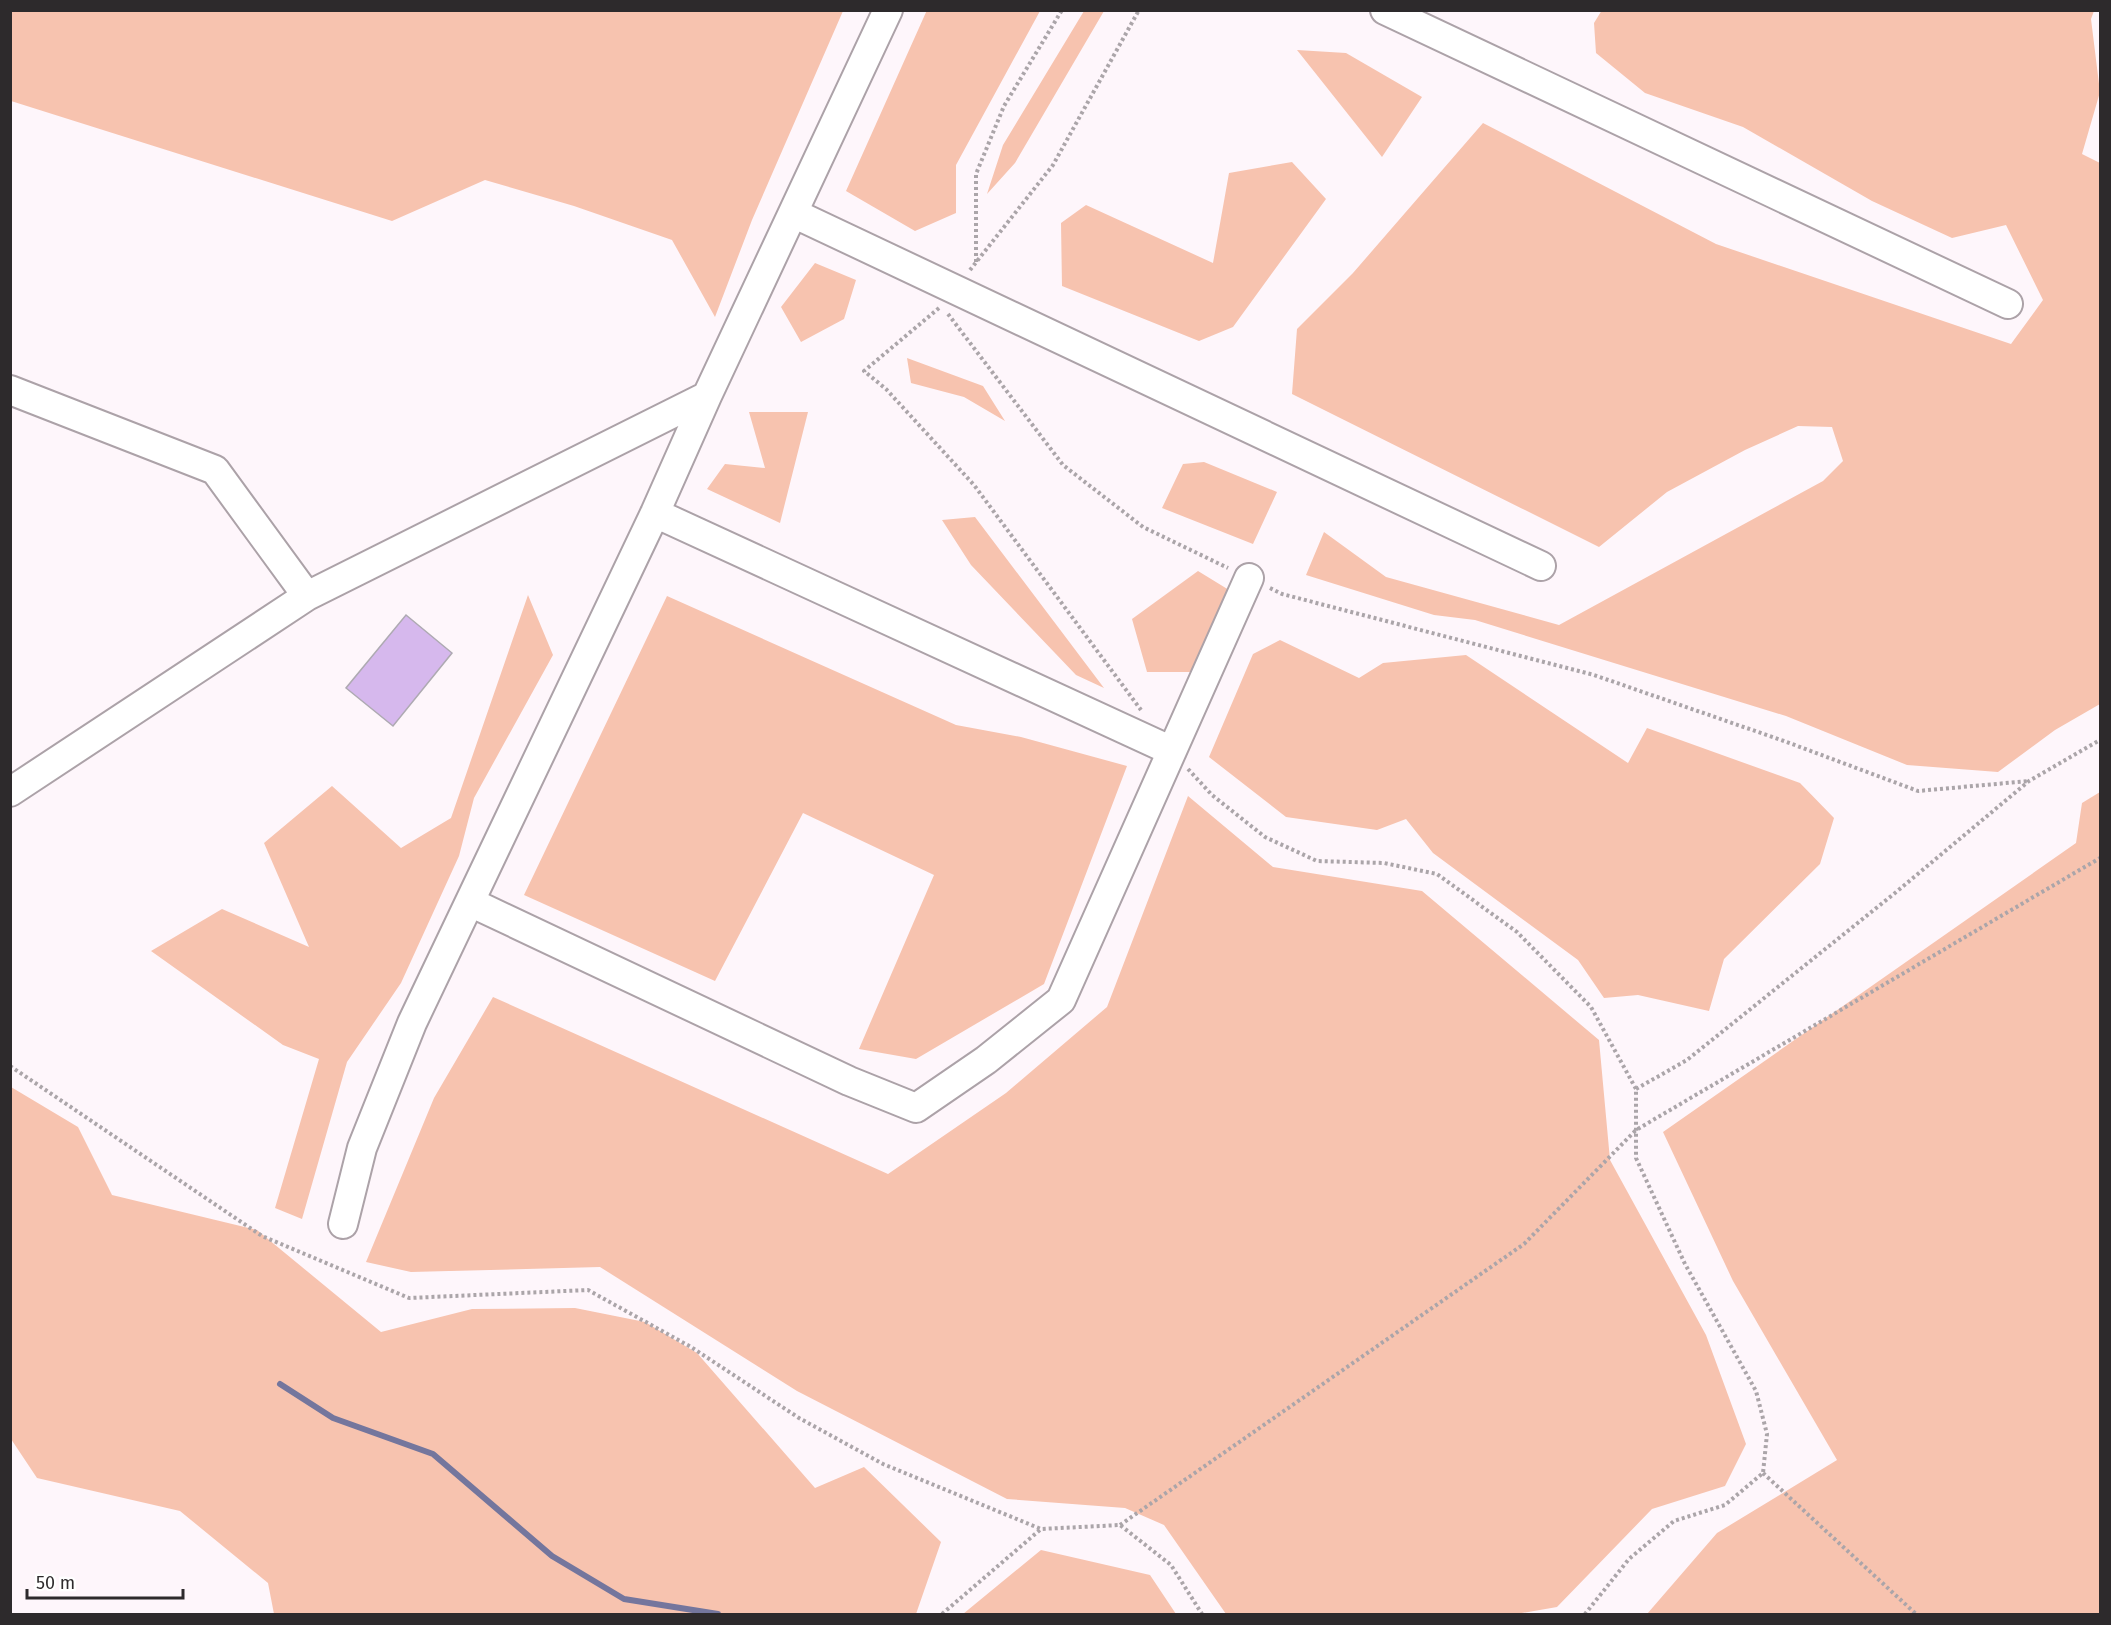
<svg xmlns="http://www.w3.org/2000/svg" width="2111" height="1625" font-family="'Fira Sans',sans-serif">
<rect width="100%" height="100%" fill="#fef6fb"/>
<!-- green -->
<path fill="#f7c3af" d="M11,10H843V11L752,220L715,317L672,240L574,206L485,180L392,221L11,101Z
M927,10L1040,11L956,165V213L915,231L846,191Z
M1602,10L2094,11L2091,19L2100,92L2082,154L2100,163V704L2055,730L1998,772L1907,765L1786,716L1475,620L1434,615L1306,575L1324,532L1386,577L1559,625L1823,481L1843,461L1832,427L1798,426L1745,450L1667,492L1599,547L1292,394L1297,329L1353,273L1483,123L1716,244L2011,344L2043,300L2006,225L1952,238L1872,201L1743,127L1645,93L1596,53L1594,23Z
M1084,11H1104L1015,163L987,194L1003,145Z
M1297,50L1346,53L1422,97L1382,157Z
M1292,162L1326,199L1233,327L1199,341L1062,286L1061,223L1086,205L1213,263L1229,173Z
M815,263L856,280L844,319L801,342L781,307Z
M907,358L983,386L1005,421L964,397L911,383Z
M749,412H808L780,523L707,489L725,464L765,468Z
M1204,462L1277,492L1253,544L1162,508L1183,464Z
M975,517L1104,688L1076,675L971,565L942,520Z
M1198,571L1229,590L1193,672H1147L1132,619Z
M528,595L553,655L474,798L459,856L401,983L347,1062L302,1219L275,1208L319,1059L283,1045L151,951L222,909L309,947L264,843L332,786L401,848L451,818Z
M667,596L956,725L1021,737L1127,766L1044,984L916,1059L859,1049L934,875L803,813L715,981L524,895Z
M1280,640L1359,678L1383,663L1466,655L1628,763L1647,728L1800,783L1834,818L1820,864L1724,959L1709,1011L1638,995L1604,998L1578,960L1433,853L1406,819L1377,830L1286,817L1209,757L1253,654Z
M2100,792V1614H1647L1717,1533L1837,1460L1733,1281L1663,1132L2076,843L2082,803Z
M1188,796L1273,867L1422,891L1599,1040L1610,1160L1706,1335L1746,1444L1725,1486L1652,1509L1557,1607L1516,1614H1226L1164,1525L1125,1508L1007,1499L797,1391L600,1267L411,1272L366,1262L434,1098L493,997L888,1174L1006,1093L1107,1007Z
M11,1087L78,1127L112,1195L257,1230L381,1332L472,1309L575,1308L645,1322L697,1353L815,1488L864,1467L941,1542L916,1614H274L268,1583L180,1511L37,1478L11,1439Z
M1041,1550L1150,1575L1176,1614H963Z"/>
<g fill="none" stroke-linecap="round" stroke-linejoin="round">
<!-- stream -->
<path stroke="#74769d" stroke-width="6" d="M280,1384L333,1418L433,1454L552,1556L624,1599L718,1614"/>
</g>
<!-- building -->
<path fill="#d6b8ed" stroke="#aeaab2" stroke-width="1.5" d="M406,615L452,653L393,726L346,688Z"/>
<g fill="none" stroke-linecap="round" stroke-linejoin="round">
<!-- minor casing -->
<g stroke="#aca2a8" stroke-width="32">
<path id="minor" d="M1385,10L2008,304
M793,213L1541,566
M10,390L215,470L307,596
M655,513L1172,751
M10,792L307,596L707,396
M470,902L849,1081L916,1108L986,1060L1061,1000L1249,578
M343,1224L362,1148L412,1023L655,513L707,396L888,10"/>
</g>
<!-- path -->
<path stroke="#aba5a9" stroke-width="4" stroke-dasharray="3 3" stroke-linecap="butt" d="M976,262V174L1004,106L1062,10
M970,270L1053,165L1139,10
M939,308L864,371L886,389L974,485L1141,710
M948,314L1063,465L1143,527L1228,568
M1270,588L1282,594L1594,675L1784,741L1918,791L2029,781
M1188,769L1212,795L1265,837L1317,861L1384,863L1437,874L1517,932L1591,1007L1636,1089V1158L1685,1264L1756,1391L1767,1434L1763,1473L1725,1505L1674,1521L1629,1559L1585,1614
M10,1066L262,1236L409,1298L588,1290L691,1347L799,1418L883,1464L1041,1529L1120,1525L1171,1565L1202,1614
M1636,1089L1687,1060L1895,893L2029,781L2100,740
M1763,1473L1916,1614
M1120,1525L1524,1244L1636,1130L2100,858
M942,1614L1041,1529"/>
<!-- minor -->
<use href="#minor" stroke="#fff" stroke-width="28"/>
</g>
<!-- border -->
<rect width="2111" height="1625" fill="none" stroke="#2d2a2c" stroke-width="24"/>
<!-- scale -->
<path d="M27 1589v9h156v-9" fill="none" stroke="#2d2a2c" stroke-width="3"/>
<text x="36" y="1589" font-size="18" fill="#2d2a2c" stroke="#ffffff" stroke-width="4.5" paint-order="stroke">50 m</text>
</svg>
